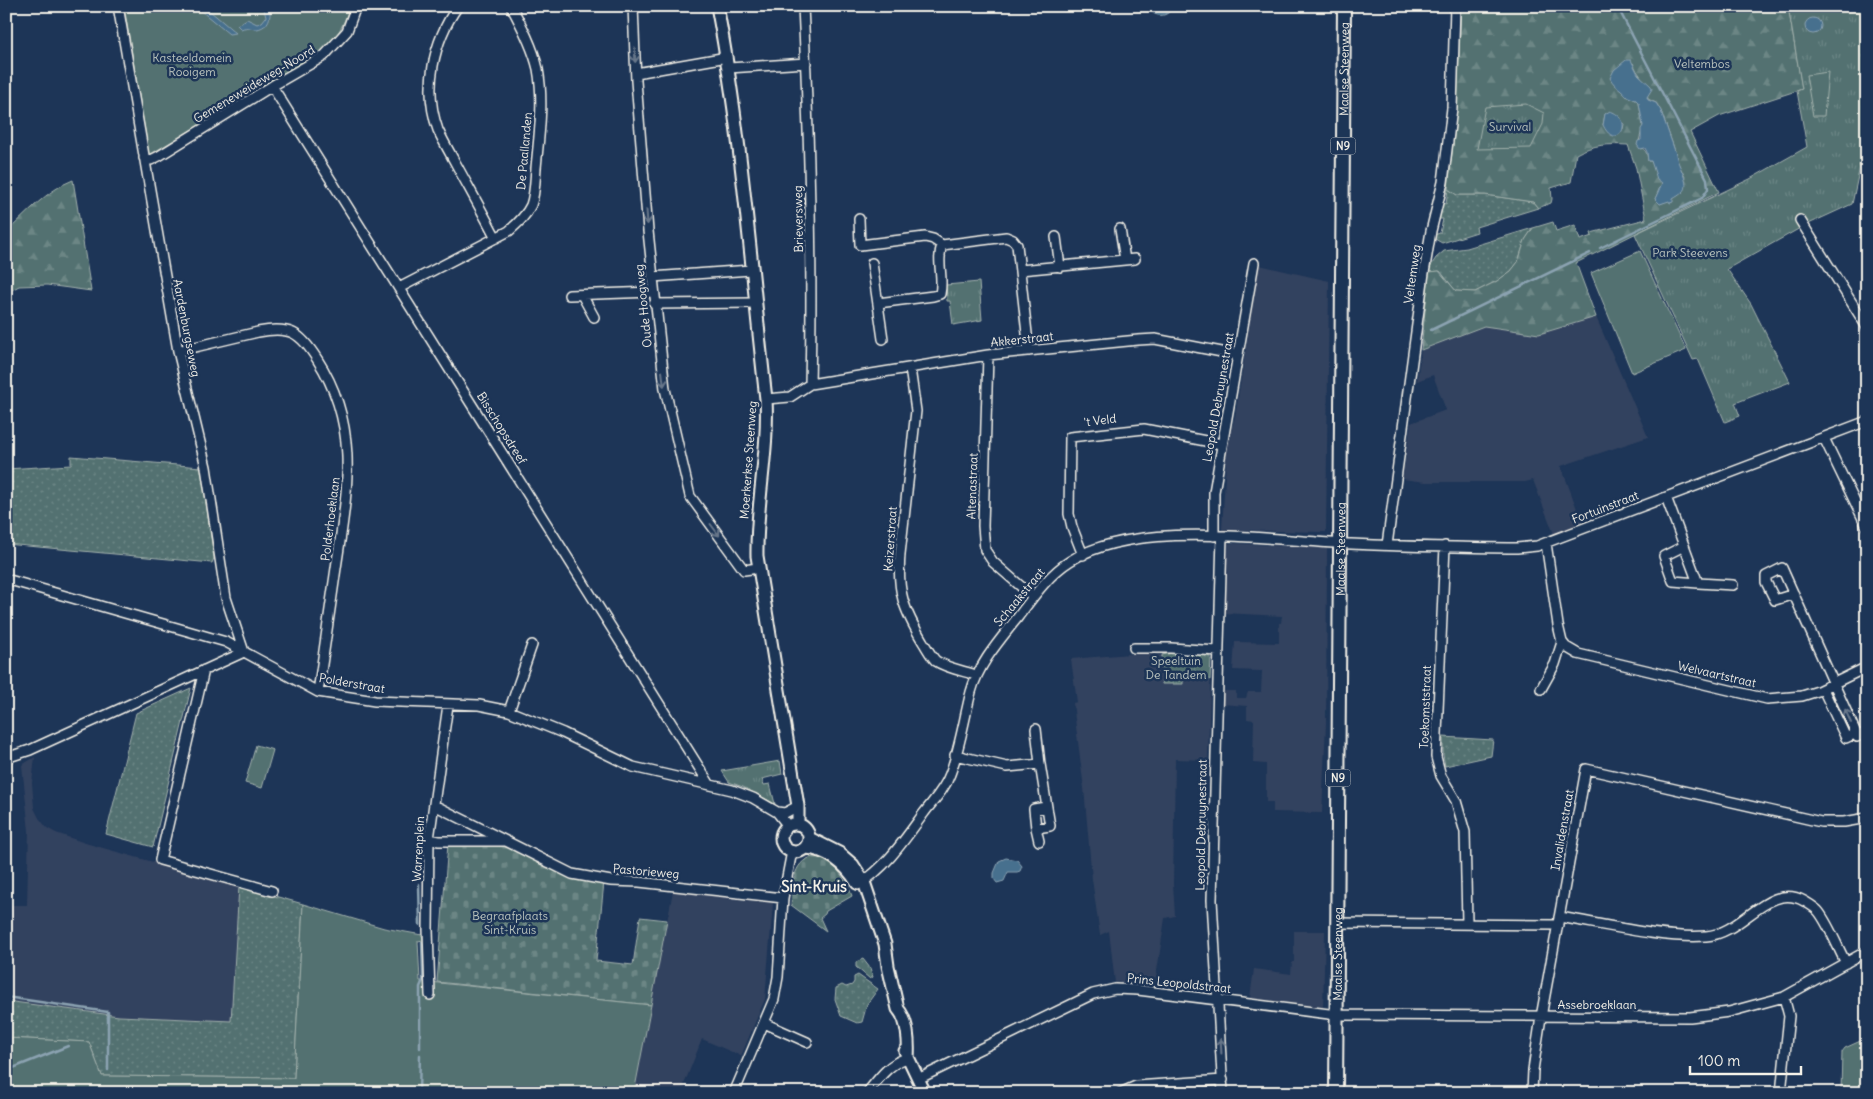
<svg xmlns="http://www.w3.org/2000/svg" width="1873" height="1099" font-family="Delius,sans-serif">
<defs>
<pattern id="grass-dots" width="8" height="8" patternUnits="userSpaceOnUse" patternTransform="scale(1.25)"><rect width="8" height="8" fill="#527171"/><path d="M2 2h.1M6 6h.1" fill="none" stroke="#6c8685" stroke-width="1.8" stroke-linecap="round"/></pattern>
<pattern id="forest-firs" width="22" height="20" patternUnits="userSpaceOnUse" patternTransform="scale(1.25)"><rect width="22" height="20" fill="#527171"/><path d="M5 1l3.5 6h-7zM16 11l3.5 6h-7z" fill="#6c8685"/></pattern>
<pattern id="cemetery-stones" width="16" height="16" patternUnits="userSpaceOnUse" patternTransform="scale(1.25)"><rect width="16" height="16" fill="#527171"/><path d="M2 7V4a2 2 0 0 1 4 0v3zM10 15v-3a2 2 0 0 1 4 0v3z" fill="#6c8685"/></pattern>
<pattern id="park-tufts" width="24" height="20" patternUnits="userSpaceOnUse" patternTransform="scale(1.25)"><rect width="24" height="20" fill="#527171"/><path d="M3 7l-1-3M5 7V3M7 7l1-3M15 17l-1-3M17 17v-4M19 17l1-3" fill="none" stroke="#6c8685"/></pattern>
</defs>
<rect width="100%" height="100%" fill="#1d3557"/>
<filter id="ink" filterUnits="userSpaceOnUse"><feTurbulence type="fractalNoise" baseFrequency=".02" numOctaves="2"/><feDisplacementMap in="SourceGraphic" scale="10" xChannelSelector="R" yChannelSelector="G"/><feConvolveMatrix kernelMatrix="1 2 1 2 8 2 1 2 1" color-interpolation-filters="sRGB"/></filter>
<g filter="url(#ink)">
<!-- built -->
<path fill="#33425f" d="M1259,265L1329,281L1326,532L1222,530L1227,442L1235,417Z
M1596,317L1648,437L1561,466L1584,528L1556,539L1533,480L1525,482H1426L1402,479L1411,423L1446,410L1433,375L1417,381L1421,350L1484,326L1539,334Z
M1228,543L1327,548L1326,722L1322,813L1273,812V802H1266V764L1253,763L1254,720L1247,719V706L1222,704L1223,691H1236V698H1246L1248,692H1261L1262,671L1233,670L1235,642L1279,643V623H1281L1282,616L1223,613Z
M1177,652L1194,653L1211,657L1208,760L1175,759L1173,884L1175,916L1165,918L1155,984L1121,982L1115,983L1109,931L1100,935L1092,879L1084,788L1073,703L1077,702L1071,659L1130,654L1154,653L1156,655H1162Z
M35,757L32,783L34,808L39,818L47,828L56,833L85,843L239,886L231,1021L119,1016L6,1001V905H27L29,831L22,765Z
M673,891L773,903L765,999L741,1056L702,1039L683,1087L694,1091L693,1093H634Z
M1294,931H1325L1323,1007L1250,998L1254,969L1291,974L1292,962H1294Z"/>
<!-- grass -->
<path fill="url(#grass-dots)" stroke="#a3b1ac" d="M1448,189L1457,195H1485L1533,202L1538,208L1476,227L1477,232L1442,243L1435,239L1434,235L1440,233L1443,219H1438L1442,202L1446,204Z
M1533,228L1525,240L1518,262L1511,271L1497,281L1475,292L1456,291L1440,271L1429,272L1432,264L1436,258L1444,251L1467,248Z
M71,456L201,467L214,558L212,563L6,544V469L71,465Z
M191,688L153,847L106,834L136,713Z
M1443,737L1493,740L1491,756L1445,766L1443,755Z
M239,886L303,904L294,1078L102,1076L89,1042L6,1038V1001L119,1016L231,1021Z
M863,959L870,968L873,977L870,979L856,967V962Z
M858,975L878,989L867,1004L862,1022L857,1023L841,1016L835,999L836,988L842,985L846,987L852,985L854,982V977Z"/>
<!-- forest -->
<path fill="url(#forest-firs)" stroke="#a3b1ac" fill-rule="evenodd" d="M1461,6H1788L1802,89L1719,116L1690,132L1719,192L1576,263L1596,317L1539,334L1484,326L1421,350L1429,272L1439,271L1456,291L1475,292L1497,281L1511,271L1518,262L1525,240L1533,228L1553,222L1556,231L1575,225L1580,240L1592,236L1591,233L1646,219L1636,168L1628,145C1608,144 1594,144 1576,154L1571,182L1551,188L1552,199L1551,203L1538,208L1533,202L1485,195H1457L1448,189L1457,107ZM1633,63C1637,74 1646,81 1650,92L1647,95L1648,99L1656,103L1661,111L1676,154L1677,161L1685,177L1676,197L1660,204L1655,199L1662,183L1651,161H1648C1647,152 1646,150 1638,145L1643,126L1639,103L1636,100L1626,96L1625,93ZM1605,114L1620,117L1624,124L1623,129L1603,125Z
M73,180L91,291L47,285L19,286L6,293V233C26,214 47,190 73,180Z"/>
<!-- cemetery -->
<path fill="url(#cemetery-stones)" stroke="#a3b1ac" d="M448,844L509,847L604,882L596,961L633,965L640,917L667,920L651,1005L437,982Z
M813,857C834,859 846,879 852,896L826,911L825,914L820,918L826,931L791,905C792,888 792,861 813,857Z"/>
<!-- park -->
<path fill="url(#park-tufts)" stroke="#a3b1ac" d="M1788,6H1867V134L1852,204L1802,227L1727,269L1751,304L1790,382L1735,403L1740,416L1725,422L1698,359L1693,360L1635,234L1750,179L1807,147L1797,91L1802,89Z
M1526,104L1544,113L1543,124L1531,148L1477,149L1485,107Z
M979,282L982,320L953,325L950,301H947L946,285Z
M1177,652L1194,653L1211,657L1210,680L1183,679V684H1162V655Z
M780,761L782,774L762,779L764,785L770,784L775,804L743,787L729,782L722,771Z"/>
<!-- garden -->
<path fill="#527171" stroke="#a3b1ac" d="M124,6H350C342,29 338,35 322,52L149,155Z
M1828,72L1824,116H1813L1806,75Z
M1640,251L1686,350L1632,373L1591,273Z
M256,745L273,750L262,788L245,783Z
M303,904L384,928L422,935L423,940L418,941L420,981L651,1005L634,1093H6V1038L89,1042L102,1076L294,1078Z
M1867,1038V1093H1841L1842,1052L1845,1048Z"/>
<!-- water -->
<path fill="#466f8e" stroke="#8ca3b2" d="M195,6H204L236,33L229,34Z
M263,6H269C272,16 269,27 257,29C250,29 248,26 241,29L237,25L247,19L257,24L262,22L266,17Z
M1147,6H1173C1168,19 1153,18 1147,6Z
M1805 26a8 8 0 1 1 16 0a8 8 0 1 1-16 0Z
M1626,60H1631L1638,74L1651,86L1652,89L1647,97L1648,100L1656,103L1661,111L1676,154C1677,165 1692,185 1683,192C1680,195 1676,197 1673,199V202L1670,203L1669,201L1660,204L1655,199L1662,183L1657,179L1651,161H1648L1647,152L1645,148L1640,149L1637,145L1638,141L1641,140V129L1643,126L1639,103L1636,100L1626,96C1623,89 1615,88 1610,78L1614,70Z
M1610,111C1637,120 1616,153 1603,125L1605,114Z
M1006,858L1017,860L1022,866L1020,871L1017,872H1008L1004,881L997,883L994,879V873L999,861Z"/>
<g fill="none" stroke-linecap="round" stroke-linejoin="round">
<!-- stream -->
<path stroke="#8ca3b2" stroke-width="2.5" d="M1600,248L1702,198L1708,189L1707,179L1617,6
M1431,330L1590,253
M419,884L420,925
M6,997L108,1012V1070
M420,1048V987L423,980L422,942
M8,1070L68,1046
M6,1091L7,1093
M419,1093L420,1055"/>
<!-- street casing -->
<g stroke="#f4f1e8" stroke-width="12">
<path id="street" d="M118,6L178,351L206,467L226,598L244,652
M458,6C433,41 423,89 438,130C443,141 450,153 456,164C469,188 483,213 496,238
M633,6L636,81L648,231L665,389L690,496L744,570L758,568
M729,68L806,63
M636,73L727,57
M272,86L710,785
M144,158L151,160L159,156L272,86L324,56L347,31L356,6
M1865,165L1867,164
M859,219L860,245L925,237L933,239L942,245L1006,237L1013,240L1017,245L1029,351
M1800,220L1867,327
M1120,229L1125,260
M1056,237L1060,267
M872,263L883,339
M1020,270L1135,259
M652,277L751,270
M399,288L509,231C517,224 526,216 531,205C535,194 535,180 536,168C539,135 544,102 538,69C533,47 522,26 511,6
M569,295L653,292
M582,295L594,317
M878,303L933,296L940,294C944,277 936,261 942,245
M654,304L755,303
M178,351L258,332C290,326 300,332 317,359C361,427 347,493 336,568C330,609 324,651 318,692
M988,355L983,526L985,550L993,562L1033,597
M910,368L916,411L900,554C897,593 904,610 923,642C927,648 931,656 936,661C946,668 964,671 976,675
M810,384L988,355L1138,340L1155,339L1237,355
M766,399L790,397L810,384C813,258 809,132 803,6
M1824,438L1867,527
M1666,497L1698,583L1673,581L1664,556L1684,546
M1214,536V492L1254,263
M1222,536L1212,900L1223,1093
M1546,543L1558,625L1562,642L1566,647L1578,654L1767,699L1802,696L1818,691L1867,667
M1387,545L1424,273L1431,231L1443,182L1452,108L1455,6
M1445,546L1436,757L1441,776L1456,801L1465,832L1467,923
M1083,555L1072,527L1069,514L1070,437L1144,429L1221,444
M6,579L226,642L318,692L375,701L479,705L509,711L563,733L633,767L732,790L753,798L777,812L788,826
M1698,583L1733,585
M1794,594L1775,600L1766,582V576L1782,568L1856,733L1846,738L1823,689
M1134,648H1171L1218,651
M204,670L160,860L272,891
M1541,689L1555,664L1562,642
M509,711L532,645
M1036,729L1040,764
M1856,733L1857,737L1867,732
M955,755L1007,767L1040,764L1050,826L1036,828L1034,809L1046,807
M6,758L30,750L244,652
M434,805L572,874L611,881L639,882L783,898
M777,812L785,813L798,806
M1036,828L1039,841
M429,839L439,841H503
M858,885C886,868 905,839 924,813C933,801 945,789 950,774C960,748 964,719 971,692C979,663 1000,640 1018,617C1033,597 1049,574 1070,561C1138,518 1272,541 1351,544C1406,547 1461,547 1517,548L1537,546L1867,421
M1559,917C1603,924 1662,939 1706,936C1743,934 1768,881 1804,901C1809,904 1816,908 1819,912C1829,925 1838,948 1846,963
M1337,923L1558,925
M430,995L428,929L429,839L448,705
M764,1023L807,1042
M918,1079L1093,994L1115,989L1138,990L1337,1015L1690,1017L1729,1012L1784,997L1867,951
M734,1093L774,999L778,977L783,898L792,851
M867,1093C879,1078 890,1062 908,1058
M1120,1093L1136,1086L1223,1080
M1532,1093L1533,1070L1541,1017L1586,769L1821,822H1844L1867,818
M1781,1093L1789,1016L1784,997"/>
</g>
<!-- secondary casing -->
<g stroke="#f4f1e8" stroke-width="15">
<path id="secondary" d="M717,6C742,136 751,268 766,399C769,451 756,503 757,556L798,806V824
M781 838a14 14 0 1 1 28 0a14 14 0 1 1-28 0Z
M809,838L839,853L853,865L864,882L885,944L888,966L898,1009C908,1020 909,1043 908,1058
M805,848C827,849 846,864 857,883
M905,1051L925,1093"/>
</g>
<!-- primary casing -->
<g stroke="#f4f1e8" stroke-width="16">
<g id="primary">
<path id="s1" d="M1336,1093L1344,6"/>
</g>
</g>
<!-- street -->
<use href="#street" stroke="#1d3557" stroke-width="9"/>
<!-- secondary -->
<use href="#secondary" stroke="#1d3557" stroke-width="11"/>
<!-- primary -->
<use href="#primary" stroke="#1d3557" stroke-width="12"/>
</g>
<!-- one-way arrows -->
<defs><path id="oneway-shaft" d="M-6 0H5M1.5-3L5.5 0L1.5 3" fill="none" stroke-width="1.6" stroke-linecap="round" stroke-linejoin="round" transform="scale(1.25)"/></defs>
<g stroke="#68778a">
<use href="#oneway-shaft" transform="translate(635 55) rotate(88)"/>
<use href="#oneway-shaft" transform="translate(647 217) rotate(86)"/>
<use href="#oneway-shaft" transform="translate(663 379) rotate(83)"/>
<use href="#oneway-shaft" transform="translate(715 530) rotate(53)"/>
<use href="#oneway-shaft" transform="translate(1848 716) rotate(-114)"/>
<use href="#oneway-shaft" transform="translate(1221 1046) rotate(-93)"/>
</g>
</g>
<g text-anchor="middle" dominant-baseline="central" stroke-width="5" stroke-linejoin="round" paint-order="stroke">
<!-- shield labels -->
<g fill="#1d3557" stroke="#b4b9bc" stroke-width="1">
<rect x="1330.5" y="137.5" width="25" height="17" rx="4"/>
<rect x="1325.5" y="769.5" width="25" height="17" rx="4"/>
</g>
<g font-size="11" font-weight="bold" fill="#f4f1e8">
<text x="1343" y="146">N9</text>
<text x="1338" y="778">N9</text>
</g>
<!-- park labels -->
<g font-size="12" fill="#bbc4be" stroke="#1d3557">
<text x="192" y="57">Kasteeldomein<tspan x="192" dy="14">Rooigem</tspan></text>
<text x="1702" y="63">Veltembos</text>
<text x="1510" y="126">Survival</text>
<text x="1690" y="252">Park Steevens</text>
<text x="1176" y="660">Speeltuin<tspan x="1176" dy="14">De Tandem</tspan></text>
<text x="510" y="915">Begraafplaats<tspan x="510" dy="14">Sint-Kruis</tspan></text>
</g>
<!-- street labels -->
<g font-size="12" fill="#f4f1e8" stroke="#1d3557">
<text stroke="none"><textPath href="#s1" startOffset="1024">Maalse Steenweg</textPath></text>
<text transform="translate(254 84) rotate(-31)">Gemeneweideweg-Noord</text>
<text transform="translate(524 151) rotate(-85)">De Paallanden</text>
<text transform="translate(798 219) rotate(-91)">Brieversweg</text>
<text transform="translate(1412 274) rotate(-82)">Veltemweg</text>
<text transform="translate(643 306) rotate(-96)">Oude Hoogweg</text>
<text transform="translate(187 328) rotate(79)">Aardenburgseweg</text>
<text transform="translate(1022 339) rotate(-6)">Akkerstraat</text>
<text transform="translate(1218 397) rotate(-80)">Leopold Debruynestraat</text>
<text transform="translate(1100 420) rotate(-7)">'t Veld</text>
<text transform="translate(502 428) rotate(58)">Bisschopsdreef</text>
<text transform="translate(748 460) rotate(-86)">Moerkerkse Steenweg</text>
<text transform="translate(972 486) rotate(-88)">Altenastraat</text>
<text transform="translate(1605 507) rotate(-21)">Fortuinstraat</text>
<text transform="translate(330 519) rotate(-83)">Polderhoeklaan</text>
<text transform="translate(890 539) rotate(-86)">Keizerstraat</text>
<text stroke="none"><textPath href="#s1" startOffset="544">Maalse Steenweg</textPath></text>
<text transform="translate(1019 597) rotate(-50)">Schaakstraat</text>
<text transform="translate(1717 674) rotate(13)">Welvaartstraat</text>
<text transform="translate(352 683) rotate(10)">Polderstraat</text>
<text transform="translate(1425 707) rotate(-88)">Toekomststraat</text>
<text transform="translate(1201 825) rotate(-89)">Leopold Debruynestraat</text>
<text transform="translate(1562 830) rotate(-80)">Invalidenstraat</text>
<text transform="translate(418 849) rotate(-87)">Warrenplein</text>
<text transform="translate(646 871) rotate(5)">Pastorieweg</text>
<text stroke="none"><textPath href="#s1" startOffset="139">Maalse Steenweg</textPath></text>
<text transform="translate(1179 983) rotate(6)">Prins Leopoldstraat</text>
<text x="1597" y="1004">Assebroeklaan</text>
</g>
<!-- quarter labels -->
<g font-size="15" font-weight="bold" fill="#f4f1e8" stroke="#1d3557">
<text x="814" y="886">Sint-Kruis</text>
</g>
</g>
<!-- margin -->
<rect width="1873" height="1099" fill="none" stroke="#1d3557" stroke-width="25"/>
<rect x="12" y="12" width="1848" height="1074" fill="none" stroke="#f4f1e8" stroke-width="2" filter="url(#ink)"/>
<!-- scale -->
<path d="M1690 1066v8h111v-8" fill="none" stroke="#f4f1e8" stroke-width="2.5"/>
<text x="1698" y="1066" font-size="15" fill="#f4f1e8" stroke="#1d3557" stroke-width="4" paint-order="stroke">100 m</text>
</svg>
